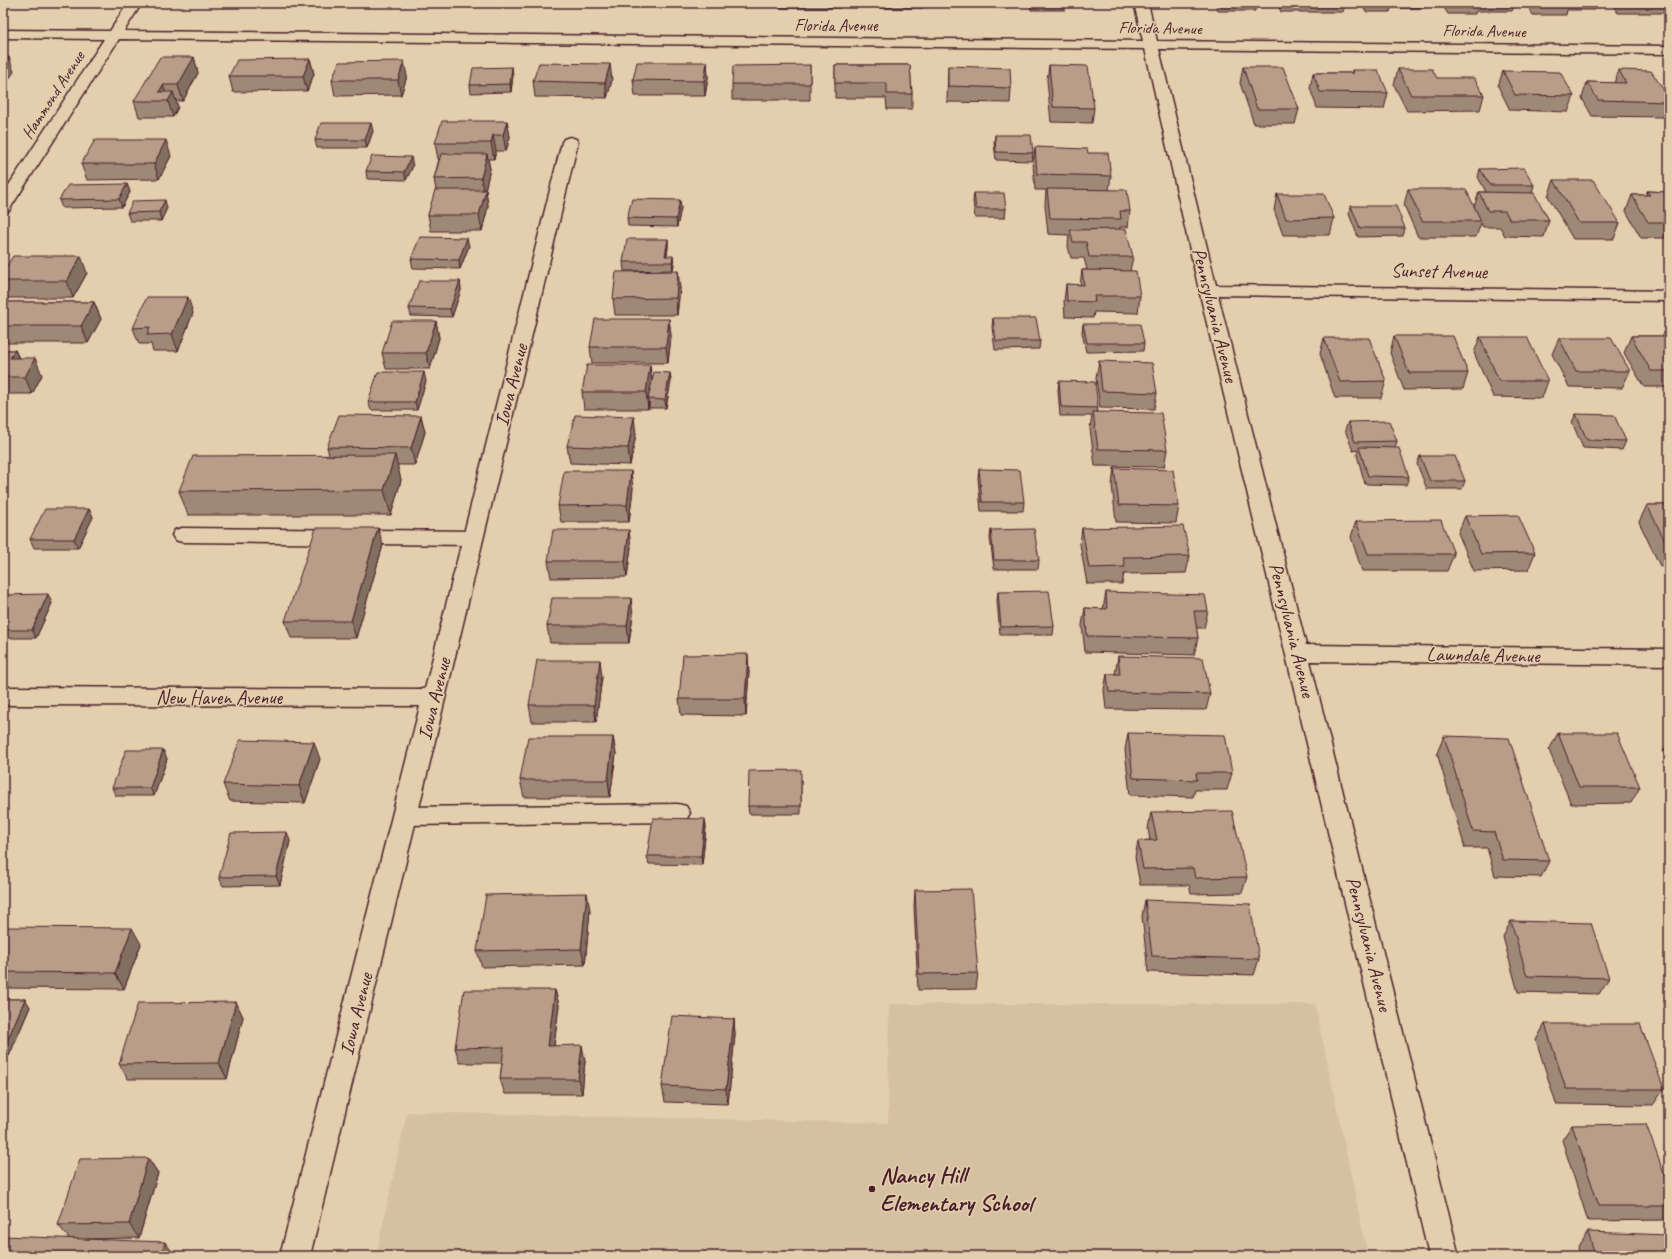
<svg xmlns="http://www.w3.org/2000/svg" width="1672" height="1259" font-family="Caveat,sans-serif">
<rect width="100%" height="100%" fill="#e3cfad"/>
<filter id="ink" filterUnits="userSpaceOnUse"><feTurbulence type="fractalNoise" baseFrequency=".025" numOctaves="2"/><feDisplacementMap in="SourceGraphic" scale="8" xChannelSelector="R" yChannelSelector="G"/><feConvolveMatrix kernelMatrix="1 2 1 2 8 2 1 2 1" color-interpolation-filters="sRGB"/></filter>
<g filter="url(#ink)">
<!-- built -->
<path fill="#d6c0a2" d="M889,1004H1315L1368,1256H376L407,1112L888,1123Z"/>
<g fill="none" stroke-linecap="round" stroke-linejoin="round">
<!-- service casing -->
<g stroke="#4a1f2b" stroke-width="3">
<path id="service" d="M182,528L473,531L480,533L483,538L480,543L473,545L182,542L175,540L172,535L175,530Z
M678,804L686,806L690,813L686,820L678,822L405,825L397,823L393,816L397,809L405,807Z"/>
</g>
<!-- minor casing -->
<g stroke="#4a1f2b" stroke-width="3">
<path id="minor" d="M128,3H142L124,31L1143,41L1134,3H1148L1157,41L1669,46V54L1159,49L1216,285L1669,291V301L1218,295L1306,645L1669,649V665L1310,661L1459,1256H1429L1199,290L1145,49L119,39L11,207L9,211L3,212V194L104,39L3,38V30L110,31Z
M570,137L576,139L578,142L417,816L310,1256H280L420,706L3,705V687L425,689L562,142L564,139Z"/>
</g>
<!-- service -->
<use href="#service" fill="#e3cfad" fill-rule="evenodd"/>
<!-- minor -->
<use href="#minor" fill="#e3cfad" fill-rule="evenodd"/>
</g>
<!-- wall -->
<path fill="#9e8876" stroke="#4a1f2b" d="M452,3H501L500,4Z
M522,3H548L547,5L522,4Z
M693,3H754V5H693Z
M778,3H840V8H779Z
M862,3H924L923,8H880V5H862Z
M948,3H1008V7L948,6Z
M1030,3H1066L1065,10H1031Z
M1215,3H1256L1255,11H1218Z
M1277,3H1345L1343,12H1281Z
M1361,3H1426L1424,8H1391L1390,12H1366Z
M1441,3H1515L1512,11H1476L1475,14H1448Z
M1526,3H1598L1595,10H1567L1566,15H1533Z
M1611,3H1669V13H1618Z
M194,57L198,73L183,101H176L178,107L173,117H139L134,101Z
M310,59L314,74L307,91L233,92L229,76Z
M707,62L708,78L705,96H635L633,80Z
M810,65V100H732V84Z
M835,65H910L912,94V109H887L886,98H835Z
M1049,65L1094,108L1092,123L1051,122L1047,80Z
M948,66L1011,88L1010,103L947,102Z
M1243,67L1299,109L1295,124H1254L1240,83Z
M1398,69L1437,78L1484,95L1480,110L1407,111L1394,85Z
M1352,70L1388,93L1384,109L1317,108L1310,88L1313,73H1351Z
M1619,70L1669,98V107L1665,117L1592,116L1582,98L1587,82L1614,83Z
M1503,71L1574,96L1568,112L1510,110L1498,86Z
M513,75L511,92L471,93L470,85Z
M407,76L401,95L335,96L332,80Z
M612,80L607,98L535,97L533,81Z
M507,121L510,137L506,151H496L494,159H488L490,169L485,190H486L488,206L482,231H431L428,215L436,190L434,179L439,159H438L435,143Z
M373,131L367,148H317L315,140Z
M995,135L1033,153L1032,161L996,160L994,143Z
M1035,147L1088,153L1111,176L1109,190L1130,211L1128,227H1120V229L1133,257L1130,271L1140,296L1138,313L1094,312L1093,318L1065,317L1064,301L1066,284L1080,285L1082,270H1087L1084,258H1071L1068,246L1069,235L1048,234L1045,205L1046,190H1035L1033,163Z
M171,156L159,179L87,180L81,164Z
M413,166L406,180L367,179L366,171Z
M1480,169L1534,185L1532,193L1549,220L1544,237L1505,236L1500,227H1483L1481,223L1476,237H1418L1404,205L1408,189L1474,207L1479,192H1486L1478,177Z
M1554,180L1620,223L1614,239H1573L1548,196Z
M127,184L130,192L122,207L62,208L59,200Z
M1647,191L1669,192V238H1641L1626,211L1632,195H1646Z
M974,193L1006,209L1005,218H975L973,201Z
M1277,194L1334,218L1330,235H1283L1274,210Z
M1351,206L1405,228L1403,236L1358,237L1349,214Z
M167,208L161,221H130L127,213Z
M681,208L677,227L628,226L627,218Z
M668,239V247L667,256L674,264L673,270L624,271L623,262Z
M469,246L460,269L413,268L411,259Z
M3,272L87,273L73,298H4L3,294Z
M460,281L461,290L452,317L411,316L409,308Z
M680,288L677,315H615L613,299Z
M3,302H94L101,319L88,343H3Z
M193,313L178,351H153L151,344H139L133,328Z
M993,318L1040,341L1039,349L995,350L992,327Z
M669,319L671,336L668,363H592L590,347Z
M436,321L439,338L430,369H386L382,353Z
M1083,324L1144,343L1143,351L1086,352L1082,332Z
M1394,336L1468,373L1463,389L1404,390L1390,353Z
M1631,336H1669V387H1644L1624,353Z
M1480,337L1548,381L1542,398L1493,397L1474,353Z
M1324,338L1386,381L1381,398H1335L1320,354Z
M1559,338L1630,371L1622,388L1569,387L1552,354Z
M3,350H15L19,358L42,375L32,394H3Z
M1099,361L1157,393L1154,409L1100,408L1096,378Z
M650,365L652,382L670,373L671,381L666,408H649V402L648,409H584L582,392Z
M426,381L417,410H371L368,402Z
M1059,381L1098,408L1097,412L1167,450L1164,467L1095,466L1090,429L1092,416H1060L1058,390Z
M1576,414L1626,441L1622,450L1583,448L1572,422Z
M421,416L425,432L415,465H397L401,480L391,515H188L179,491L329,455L327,447Z
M1348,422L1397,441L1395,448L1409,477L1406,485L1365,484L1357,455L1358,450L1353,451L1345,430Z
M636,434L630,465L570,463L567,446Z
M1420,456L1465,481L1462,489H1427L1417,464Z
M1114,468L1179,506L1176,523L1116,522L1112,485Z
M979,469L1024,502L1023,511H981L978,478Z
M633,488L629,522H561L558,506Z
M1647,505H1669V566H1660L1639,522Z
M89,509L93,517L78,548H34L30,539Z
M1465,516L1535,553L1528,570L1474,571L1458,533Z
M1356,521L1454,554L1447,571H1362L1351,537Z
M1082,528L1190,556L1186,573L1124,574L1122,584H1087L1080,544Z
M991,530L1039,560L1038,569H994L990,538Z
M383,545L356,638H291L285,621Z
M631,547L627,577L551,578L548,561Z
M998,592L1054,626L1053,635H1000L997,600Z
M1106,592L1208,611L1204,628H1196L1198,638L1194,655L1085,652L1082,625L1085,608L1103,609Z
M3,595L52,603L36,638H3Z
M633,615L629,643H550L547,626Z
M1118,656L1210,694L1206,710L1106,709L1104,690L1107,674H1115Z
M749,671L746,716L681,715L679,699Z
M602,677L596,722H532L529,705Z
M1128,733L1232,773L1227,790H1195L1193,797L1130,795L1125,750Z
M1558,733L1640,787L1631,803L1571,804L1549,750Z
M1444,736L1549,861L1541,877L1495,876L1487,848H1465L1437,753Z
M613,737L616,754L610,797H524L520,780Z
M1669,740V766L1663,752Z
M163,750L167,759L154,796H116L112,788Z
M320,759L305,803L230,801L223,784Z
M801,779V814H749L748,806Z
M1151,812L1247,877L1242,893L1191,894L1189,885H1140L1135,857L1138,841L1150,840L1148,829Z
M705,819L706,827L702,865L649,864L647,856Z
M290,841L280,885L223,886L219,877Z
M915,890L978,973L976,989L918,990L914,906Z
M1145,900L1259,959L1254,975L1148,972L1142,916Z
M590,910L585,965L482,967L477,951Z
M1511,921L1609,978L1599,994L1518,992L1503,937Z
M3,929L141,944L124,989L3,988Z
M555,990L559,1005L554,1046L585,1061L582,1094H505L500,1079L502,1063H460L455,1048Z
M3,999H25L30,1007L9,1056H3Z
M236,1002L243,1017L227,1079H128L119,1064Z
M734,1019L735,1035L728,1104L665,1102L662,1086Z
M1545,1024L1664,1089L1653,1105L1556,1104L1536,1040Z
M1572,1125L1669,1188V1214L1664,1220L1588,1221L1562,1140Z
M148,1158L158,1173L139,1238L87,1239L175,1256H3L69,1238L58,1225Z
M1588,1232L1669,1256H1580L1578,1247Z"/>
<!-- shaded-wall -->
<path fill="#816f60" stroke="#4a1f2b" d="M9,57L14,72L3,87V64Z
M194,57L198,73L183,101L178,85Z
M310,59L314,74L307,91L303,76Z
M404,61L407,76L401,95L398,80Z
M707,62L708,78L705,96L704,81Z
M610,64L612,80L607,98L605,83Z
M512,67L513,75L511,92L510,84Z
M163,85L168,100L159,92Z
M173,92L178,107L173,117L168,101Z
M507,121L510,137L506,151L503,135Z
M371,123L373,131L367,148L365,140Z
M493,135L496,151L494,159L491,143Z
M166,140L171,156L159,179L154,164Z
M487,154L490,169L484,194L481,178Z
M411,157L413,166L406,180L404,172Z
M127,184L130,192L122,207L119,199Z
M486,190L488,206L482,231L479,215Z
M165,200L167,208L161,221L159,212Z
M680,200L681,208L677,227L676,219Z
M467,238L469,246L460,269L459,260Z
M668,239V247L666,262L665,256Z
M81,256L87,273L73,298L67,281Z
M673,256L674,264L673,270L672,262Z
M678,271L680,288L677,315L676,298Z
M460,281L461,290L452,317L450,309Z
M188,297L193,313L178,351L172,334Z
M94,302L101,319L88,343L81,326Z
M669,319L671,336L668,363L666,347Z
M436,321L439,338L430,369L426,353Z
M15,350L22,367L10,358Z
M35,358L42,375L32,394L25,377Z
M650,365L652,382L648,399V409L646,392Z
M424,372L426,381L417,410L415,402Z
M670,373L671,381L666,408L665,400Z
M3,403L8,414L3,423Z
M421,416L425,432L415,465L411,448Z
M634,417L636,434L630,465L628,448Z
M395,455L401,480L391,515L384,490Z
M631,471L633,488L629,522L627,505Z
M89,509L93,517L78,548L74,539Z
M378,528L383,545L356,638L351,621Z
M629,530L631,547L627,577L625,561Z
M48,594L52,603L36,638L32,630Z
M631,598L633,615L629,643L627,626Z
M748,654L749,671L746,716L745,699Z
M600,660L602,677L596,722L594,705Z
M613,737L616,754L610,797L608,780Z
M314,742L320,759L305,803L299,786Z
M163,750L167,759L154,796L150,788Z
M705,819L706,827L702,865L701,856Z
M287,832L290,841L280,885L276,876Z
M587,893L590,910L585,965L581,949Z
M132,928L141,944L124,989L115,973Z
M555,990L559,1005L552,1061L548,1046Z
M25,999L30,1007L9,1056L4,1048Z
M236,1002L243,1017L227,1079L219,1063Z
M734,1019L735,1035L728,1104L726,1089Z
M582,1045L585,1061L582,1094L578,1079Z
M148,1158L158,1173L139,1238L129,1224Z
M165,1242L175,1256H161Z"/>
<!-- building -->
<path fill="#b89e89" stroke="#4a1f2b" d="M3,56L9,57L3,64Z
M160,57H194L178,85H163L159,92H173L168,101H134Z
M310,59L303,76H229L237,60Z
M404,61L398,80H332L339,62Z
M637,62H707L704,81L633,80Z
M539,63L610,64L605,83L533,81Z
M810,65V84H732L733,66Z
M835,65H910L912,94H887V83H835Z
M1049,65L1088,66L1094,108L1053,107Z
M948,66L1010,68L1011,88L948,86Z
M512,67L510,84L470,85L473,68Z
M1243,67H1283L1299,109H1257Z
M1398,69H1432L1437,78H1474L1484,95H1411Z
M1352,70H1378L1388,93L1320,92L1313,73H1354Z
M1619,70L1651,71L1669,98V102L1598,100L1587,82L1626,83Z
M1503,71L1560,72L1574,96L1515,95Z
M442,121H507L503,135H493L491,143H435Z
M321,123H371L365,140H315Z
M995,135H1031L1033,153L996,152Z
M95,140H166L154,164H81Z
M1035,147L1087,149L1088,153H1108L1111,176L1037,174Z
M441,154H487L481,178L434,179Z
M372,156L411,157L404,172L366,171Z
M1524,168L1534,185H1490L1480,169Z
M1554,180H1593L1620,223H1579Z
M127,184L119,199L59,200L68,185Z
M1047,189L1127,190L1130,211H1120L1121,219L1050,218Z
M1408,189H1466L1481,221H1422Z
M435,190H486L479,215H428Z
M1647,191L1669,192V222H1648L1632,195H1650Z
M1479,192L1534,193L1549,220H1510L1505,211H1488Z
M974,193H1004L1006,209H976Z
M1277,194H1324L1334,218L1286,219Z
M632,199L680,200L676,219L627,218Z
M165,200L159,212L127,213L133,201Z
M1351,206H1396L1405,228H1360Z
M1126,229L1133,257H1089L1086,242H1073L1070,230Z
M420,237L467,238L459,260L411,259Z
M627,239H668L665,256H673L672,262H623Z
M13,256H81L67,281H3V272Z
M1082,270L1136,271L1140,296H1094L1095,302L1067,301L1066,284L1084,285Z
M678,271L676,298L613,299L616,272Z
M419,281H460L450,309L409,308Z
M147,297H188L172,334L147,335L150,327L133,328Z
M3,302H94L81,326H3Z
M993,318H1036L1040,341H996Z
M595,319H669L666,347H590Z
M392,321H436L426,353H382Z
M1083,324H1140L1144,343H1087Z
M1394,336H1453L1468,373H1409Z
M1631,336H1669V371H1651Z
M1480,337H1527L1548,381H1499Z
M1324,338H1369L1386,381L1340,382Z
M1559,338H1611L1630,371H1576Z
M3,350H15L10,358H35L25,377H3Z
M1099,361L1152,363L1157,393L1102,391Z
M587,365H650L646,392H582Z
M378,372H424L415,402H368Z
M654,372L670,373L665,400L648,399Z
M1059,381L1095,382L1098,408L1061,407Z
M1093,412L1161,413L1167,450L1098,449Z
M1576,414L1614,415L1626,441L1587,440Z
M339,415L421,416L411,448L327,447Z
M575,415L634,417L628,448L567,446Z
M1389,421L1397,441L1355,442L1348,422Z
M1359,447L1399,448L1409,477L1368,476Z
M395,455L384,490L179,491L193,456Z
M1420,456H1455L1465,481H1430Z
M1114,468L1173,470L1179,506L1119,505Z
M979,469L1020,470L1024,502H982Z
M564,471H631L627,505L558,506Z
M1647,505H1669V549Z
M45,509H89L74,539H30Z
M1518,515L1535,553L1481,554L1465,516Z
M1441,520L1454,554H1368L1356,521Z
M1183,526L1190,556L1123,557L1125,567L1089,568L1082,528Z
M316,528H378L351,621H285Z
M1034,529L1039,560H994L991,530Z
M553,530H629L625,561H548Z
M1049,591L1054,626L1001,627L998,592Z
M1106,592L1205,595L1208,611H1194L1198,638L1087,636L1085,608L1107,609Z
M48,594L32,630H3V595Z
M552,598H631L627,626H547Z
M748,654L745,699H679L683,655Z
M1118,656L1203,658L1210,694L1109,692L1107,674H1120Z
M537,660H600L594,705H529Z
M1128,733L1225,735L1232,773H1196L1197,780L1133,778Z
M1558,733H1617L1640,787H1579Z
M1444,736L1509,738L1549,861L1503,860L1494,832L1473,831Z
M528,737H613L608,780H520Z
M240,740L314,742L299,786L223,784Z
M126,750H163L150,788H112Z
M801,770V806H748L749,771Z
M1232,811L1247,877L1195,878L1193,868L1143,869L1138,841L1157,840L1151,812Z
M653,818L705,819L701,856H647Z
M287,832L276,876L219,877L231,833Z
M971,889L978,973L919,974L915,890Z
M587,893L581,949L477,951L486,895Z
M1145,900L1250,904L1259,959L1152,956Z
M1511,921L1591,923L1609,978L1527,976Z
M4,927L132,928L115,973L3,972V929Z
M464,990H555L548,1046L582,1045L578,1079H500L504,1047L455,1048Z
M3,999H25L4,1048H3Z
M236,1002L219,1063L119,1064L138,1003Z
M672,1016L734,1019L726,1089L662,1086Z
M1545,1024H1640L1664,1089H1566Z
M1646,1124L1669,1188V1206H1599L1572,1125Z
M148,1158L129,1224L58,1225L80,1159Z
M1588,1232L1669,1235V1256H1595Z
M3,1236L165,1242L161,1256H3Z"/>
</g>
<!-- markers -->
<circle fill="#4a1f2b" stroke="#e3cfad" stroke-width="1.5" cx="872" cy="1189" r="4"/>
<g text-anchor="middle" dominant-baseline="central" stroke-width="3" stroke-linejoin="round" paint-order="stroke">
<!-- far-street labels -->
<g font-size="17" fill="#4a1f2b" stroke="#e3cfad">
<text x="836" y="25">Florida Avenue</text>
<text transform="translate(1160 28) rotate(1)">Florida Avenue</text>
<text transform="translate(1484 31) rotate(1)">Florida Avenue</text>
<text transform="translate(53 95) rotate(-57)">Hammond Avenue</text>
</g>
<!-- street labels -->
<g font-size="20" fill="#4a1f2b" stroke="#e3cfad">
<text transform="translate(1439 271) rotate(1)">Sunset Avenue</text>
<text transform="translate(1215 315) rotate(76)">Pennsylvania Avenue</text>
<text transform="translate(511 385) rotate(-76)">Iowa Avenue</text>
<text transform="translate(1292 630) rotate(76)">Pennsylvania Avenue</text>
<text transform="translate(1483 655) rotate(1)">Lawndale Avenue</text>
<text x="219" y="697">New Haven Avenue</text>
<text transform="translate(434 699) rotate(-76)">Iowa Avenue</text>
<text transform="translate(1369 944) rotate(76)">Pennsylvania Avenue</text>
<text transform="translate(356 1014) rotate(-76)">Iowa Avenue</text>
</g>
<!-- near-poi labels -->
<g font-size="24" font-weight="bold" fill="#4a1f2b" stroke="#e3cfad" text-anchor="start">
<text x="880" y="1175">Nancy Hill<tspan x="880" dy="28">Elementary School</tspan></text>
</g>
</g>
<!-- margin -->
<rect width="1672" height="1259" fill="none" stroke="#e3cfad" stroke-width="16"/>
<rect x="8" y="8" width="1656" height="1243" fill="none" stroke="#4a1f2b" stroke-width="1.5" filter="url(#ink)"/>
</svg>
